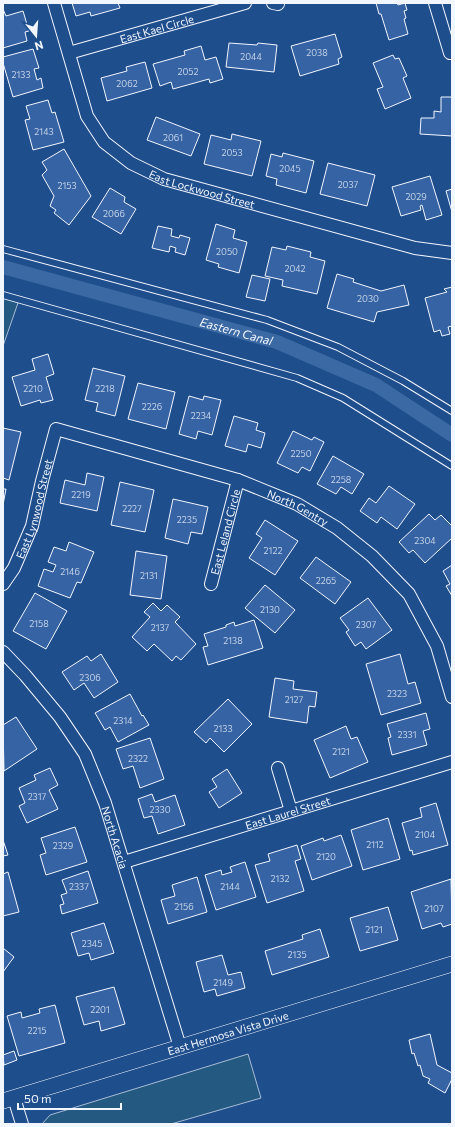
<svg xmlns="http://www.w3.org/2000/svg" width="455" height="1127" font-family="Commissioner,sans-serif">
<rect width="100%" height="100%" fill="#1f4e8c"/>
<!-- green -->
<path fill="#245a82" stroke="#a8bbd7" d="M3,295L19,300L3,346Z
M248,1054L261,1098L171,1124H42L50,1115Z"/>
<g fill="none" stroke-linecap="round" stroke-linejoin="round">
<!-- canal -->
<path stroke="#3b69a3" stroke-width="14" id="s1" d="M3,267L277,342L376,385L452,435"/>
</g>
<!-- building -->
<path fill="#3563a3" stroke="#f2f6ff" d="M72,3H118L120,8L91,16L90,12L76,16Z
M376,3H397L398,5L405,3L407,10L404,11L406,18L404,19L408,34L389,40L381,14H379Z
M3,9L6,16L23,11L29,31L25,32L27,41L3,48Z
M335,34L342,57L338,59L339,64L300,76L291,46Z
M229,43L257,45L258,43L277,45L274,72L226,67Z
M201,46L205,60L216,57L223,79L210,83L209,79L173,89L171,82L160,86L153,64L185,55L184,51Z
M33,49L39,68L34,69L37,80L41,78L43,88L13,97L3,63V57Z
M393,55L395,59L399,58L407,76L403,78L411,98L385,109L377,89L383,87L373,63Z
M145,62L152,88L107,101L101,78L127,71L126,67Z
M441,97H452V136L420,134L421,118H434V111L441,112Z
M48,100L52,113L55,112L64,142L33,150L25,120L30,119L26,106Z
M156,117L200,134L191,156L147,140Z
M232,134L261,141L252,176L204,164L211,135L231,140Z
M64,149L91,196L69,225L54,213L56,210L50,206L54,196L42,175L47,170L42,162Z
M283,153L314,161L306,193L276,185L277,179L266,176L271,154L282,157Z
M328,163L375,175L367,206L320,194Z
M430,176L442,215L426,220L422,205L420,206L421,210L401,216L392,187Z
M110,188L125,197L124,202L136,209L121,234L92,217Z
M452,189V212L446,191Z
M216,224L235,230L233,238L247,242L239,273L218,267L219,264L206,260Z
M158,226L172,229L171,236L179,238L180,235L190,238L185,255L175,252L176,248L170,246L169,252L152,248Z
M287,246L311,252L310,257L325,261L317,294L282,286L283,280L265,276L272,247L286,250Z
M337,274L354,279L353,282L381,291L404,285L409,305L377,312L374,322L327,308Z
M252,275L270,279L265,301L246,297Z
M452,287V326L448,327L450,334L442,336L440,330L434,332L425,298L447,292L444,289Z
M48,354L54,374L46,377L53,400L41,403L40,400L21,406L12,377L35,370L32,359Z
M93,368L125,376L115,416L96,411L98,403L85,400Z
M138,383L175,392L166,429L128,419Z
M189,396L203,400L204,396L221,400L212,435L198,431L196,439L179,434Z
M234,416L258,423L256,430L265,433L261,448L248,444L246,452L225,446Z
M3,428L21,432L9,480L3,478Z
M293,431L312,440L314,437L324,442L310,471L302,467L298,473L277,463Z
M333,456L364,474L352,494L341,487L336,494L317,484Z
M87,473L104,477L97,511L60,503L65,480L85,485Z
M120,482L154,490L145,532L111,525Z
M389,486L415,504L397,529L381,517L377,523L360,511L369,498L376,503Z
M3,489H6L3,505Z
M173,499L208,507L202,534L191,532L188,544L165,538Z
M429,514L435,520L441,515L452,526V538L425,563L413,550L409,553L399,542Z
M265,520L298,541L275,575L249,558L262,538L256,534Z
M69,542L94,552L81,583L77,582L70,598L38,586L44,569L53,572L56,565L48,562L54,547L66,551Z
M136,551L167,556L161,599L130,595Z
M316,557L351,582L335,604L300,578Z
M452,565V596L446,586L450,584L443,571Z
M265,585L295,610L275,633L245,608Z
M35,593L67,611L46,649L13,631Z
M368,598L392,630L366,649L361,642L355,646L346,632L349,630L340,618Z
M153,603L161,611L167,605L180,617L175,622L196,644L181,660L176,656L172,661L154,644L147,651L132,637L150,617L144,612Z
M254,620L263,648L208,665L203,647L208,646L204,634L226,627V625L234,622L235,626Z
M101,654L118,682L94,698L84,683L74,690L62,672L87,656L91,661Z
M400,654L408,684L415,682L421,703L381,715L366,664Z
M275,678L294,681L293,689L317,692L315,707L309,706L307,723L269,717Z
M130,694L142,716L143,715L149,725L118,742L110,727L105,730L95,713Z
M228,699L252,724L224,752L210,738L206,743L194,732Z
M426,713L430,729L423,731L427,745L392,755L388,738L391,737L387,724Z
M16,717L37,749L4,771L3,725Z
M346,726L351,739L357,737L368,762L330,778L314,740Z
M150,738L164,779L140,788L133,766L123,769L116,749Z
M50,768L58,785L49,790L58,809L27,823L19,806L25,803L19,788L36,780L34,775Z
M227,769L242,793L219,808L209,792L217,787L212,779Z
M152,794L155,802L175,795L185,825L158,834L152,816L144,818L138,799Z
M436,803L448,845L413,855L412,850L410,851L402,823L422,817L420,808Z
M388,818L400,859L363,870L351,830Z
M75,827L87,862L46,875L40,855L46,853L41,838Z
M341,835L352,866L312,880L301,846L323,838L324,841Z
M3,840L8,855L3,856Z
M297,845L301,859L295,861L304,891L267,903L255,865L270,861L268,854Z
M245,862L256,897L216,910L205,875L221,870L222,875L232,872L230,867Z
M88,871L98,903L62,914L60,905L64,904L61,895L67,893L62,880Z
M8,872L19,912L3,916V874Z
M197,877L207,912L168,924L161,900L175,896L172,885Z
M451,879L452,924L443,927L441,923L422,929L411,892Z
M388,907L398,940L360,951L350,918Z
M104,923L114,953L91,960L89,953L78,956L71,933Z
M320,929L329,957L272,975L265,951L303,939L302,935Z
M3,948L14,957L3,972Z
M222,955L228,975L241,972L245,988L217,996L215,989L204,992L196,962Z
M114,987L125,1024L101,1031L99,1021L84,1025L76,997Z
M55,1005L65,1043L19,1056L7,1016L21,1012L22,1018L40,1013L39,1009Z
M430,1034L437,1065L452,1073V1079L445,1093L428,1083L430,1079L423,1076L420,1065L418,1066L414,1053L412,1054L409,1040Z
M14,1051L17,1060L4,1065L3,1055Z"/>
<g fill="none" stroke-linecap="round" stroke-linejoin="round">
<!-- service casing -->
<g stroke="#f2f6ff" stroke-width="8">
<path id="service" d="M3,249L267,320L338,347L403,381L452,411
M3,295L297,378L343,398L452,466"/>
</g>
<!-- minor casing -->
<g stroke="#f2f6ff" stroke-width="14">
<g id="minor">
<path id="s2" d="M54,3L87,116L104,142L131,163L164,179L415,248L452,253"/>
<path d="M273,3L278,4"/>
<path d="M435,3L450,53L452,52"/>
<path id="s3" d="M69,53L245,3"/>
<path id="s4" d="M3,584L14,568L32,526L42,481L56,429L238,480L297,504L337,528L372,556L409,594L437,646L452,697"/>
<path id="s5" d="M211,584L238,480"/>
<path id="s6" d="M3,652L25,675L60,717L85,754L105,803L180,1047"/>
<path d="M278,768L291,811"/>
<path id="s7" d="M124,862L452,762"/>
<path d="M14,1098L22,1124"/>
</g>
</g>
<!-- tertiary casing -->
<g stroke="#f2f6ff" stroke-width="16">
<g id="tertiary">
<path id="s8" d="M3,1101L452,964"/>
</g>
</g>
<!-- service -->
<use href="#service" stroke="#1f4e8c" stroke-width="6"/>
<!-- minor -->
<use href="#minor" stroke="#1f4e8c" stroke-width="12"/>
<!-- tertiary -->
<use href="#tertiary" stroke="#1f4e8c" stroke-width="15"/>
</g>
<g text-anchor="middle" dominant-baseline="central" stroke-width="3" stroke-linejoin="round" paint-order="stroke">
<!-- number labels -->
<g font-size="9" fill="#c3d1e8">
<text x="317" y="52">2038</text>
<text x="251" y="56">2044</text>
<text x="188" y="71">2052</text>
<text x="21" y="74">2133</text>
<text x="127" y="83">2062</text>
<text x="44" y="131">2143</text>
<text x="173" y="137">2061</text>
<text x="232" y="152">2053</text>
<text x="290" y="168">2045</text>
<text x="348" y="184">2037</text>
<text x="67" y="185">2153</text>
<text x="416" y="196">2029</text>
<text x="114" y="213">2066</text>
<text x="227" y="251">2050</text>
<text x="295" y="268">2042</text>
<text x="368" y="298">2030</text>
<text x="33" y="388">2210</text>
<text x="105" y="388">2218</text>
<text x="152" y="406">2226</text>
<text x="201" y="415">2234</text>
<text x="301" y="453">2250</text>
<text x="341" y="479">2258</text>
<text x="81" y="494">2219</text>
<text x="132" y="508">2227</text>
<text x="187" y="519">2235</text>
<text x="425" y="540">2304</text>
<text x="273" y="550">2122</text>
<text x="70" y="571">2146</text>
<text x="149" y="575">2131</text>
<text x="326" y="580">2265</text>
<text x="270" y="609">2130</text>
<text x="39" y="623">2158</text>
<text x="366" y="624">2307</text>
<text x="160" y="627">2137</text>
<text x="233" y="640">2138</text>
<text x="90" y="677">2306</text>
<text x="397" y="693">2323</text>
<text x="294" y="699">2127</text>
<text x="123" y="720">2314</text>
<text x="223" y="728">2133</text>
<text x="407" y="734">2331</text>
<text x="341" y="751">2121</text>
<text x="138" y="758">2322</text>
<text x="37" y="796">2317</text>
<text x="160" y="809">2330</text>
<text x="425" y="834">2104</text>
<text x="375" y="844">2112</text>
<text x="63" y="845">2329</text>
<text x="326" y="856">2120</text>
<text x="280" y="878">2132</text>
<text x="79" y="886">2337</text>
<text x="230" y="886">2144</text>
<text x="184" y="906">2156</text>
<text x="434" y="908">2107</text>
<text x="374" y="929">2121</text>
<text x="92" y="943">2345</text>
<text x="297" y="954">2135</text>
<text x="223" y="982">2149</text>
<text x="100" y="1009">2201</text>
<text x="37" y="1030">2215</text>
</g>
<!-- street labels -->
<g font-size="11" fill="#f2f6ff" stroke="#1f4e8c">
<text stroke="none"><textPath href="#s3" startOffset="91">East Kael Circle</textPath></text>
<text stroke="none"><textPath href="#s2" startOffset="259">East Lockwood Street</textPath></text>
<text stroke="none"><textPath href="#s4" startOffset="82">East Lynwood Street</textPath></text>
<text stroke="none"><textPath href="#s4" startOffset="420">North Gentry</textPath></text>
<text stroke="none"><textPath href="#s5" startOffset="54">East Leland Circle</textPath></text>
<text stroke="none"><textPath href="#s7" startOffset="171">East Laurel Street</textPath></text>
<text stroke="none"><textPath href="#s6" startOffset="220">North Acacia</textPath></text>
<text stroke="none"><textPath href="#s8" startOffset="235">East Hermosa Vista Drive</textPath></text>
</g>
<!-- water labels -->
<g font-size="12" font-style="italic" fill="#f2f6ff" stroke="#1f4e8c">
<text stroke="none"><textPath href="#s1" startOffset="242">Eastern Canal</textPath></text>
</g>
</g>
<!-- border -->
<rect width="455" height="1127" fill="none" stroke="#f2f6ff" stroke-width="8"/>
<!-- north arrow -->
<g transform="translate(36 36) rotate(163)" stroke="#1f4e8c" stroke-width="3" paint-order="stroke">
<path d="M0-3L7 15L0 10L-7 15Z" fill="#f2f6ff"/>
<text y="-6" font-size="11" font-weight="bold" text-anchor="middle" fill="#f2f6ff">N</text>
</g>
<!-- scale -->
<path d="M18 1103v6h103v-6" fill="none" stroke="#f2f6ff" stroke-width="2"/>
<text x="24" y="1103" font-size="12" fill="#f2f6ff" stroke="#1f4e8c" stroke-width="3" paint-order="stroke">50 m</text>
</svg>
